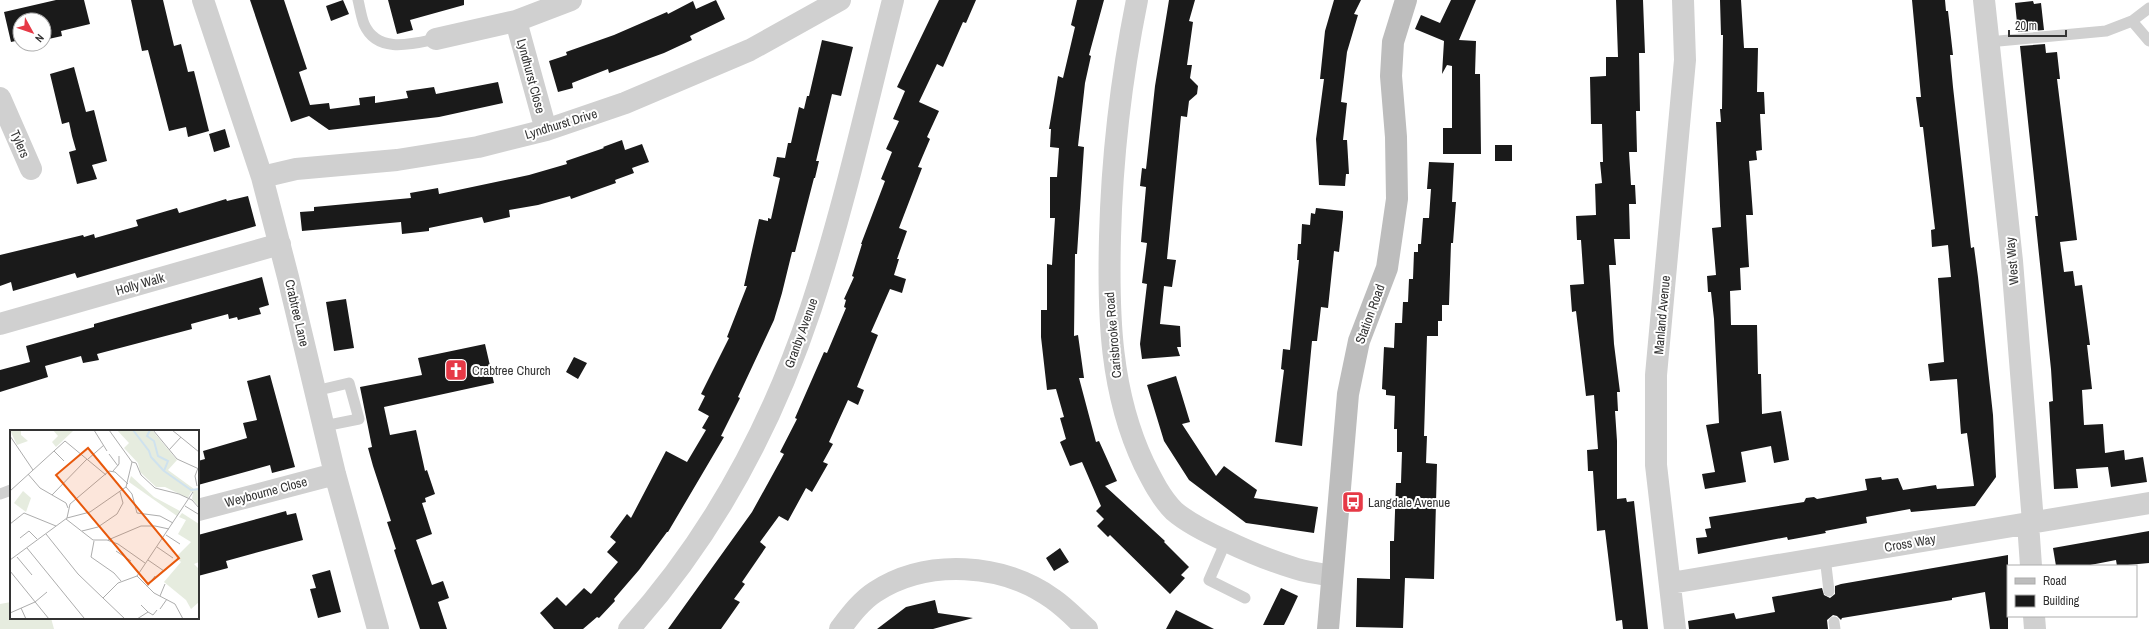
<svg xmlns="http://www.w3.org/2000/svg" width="2149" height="629" font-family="'Archivo Narrow',sans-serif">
<rect width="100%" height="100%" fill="#fff"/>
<!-- green -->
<path fill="#e6ecdf" d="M11,602V618H51L54,629H0V604Z"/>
<!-- building -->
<path fill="#1a1a1a" d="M56,0H84L90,24L61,31L62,36L44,40V20H20V40L11,42L4,12Z
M131,0H163L174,46L181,44L188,72L194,71L209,131L188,137L186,127L169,131L148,50L142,51Z
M250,0H284L307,69L299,72L310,105L329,103L330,109L360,105L359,98L375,96V103L408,98L406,91L434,87L436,94L498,82L503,103L439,117L329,130L309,116L291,122Z
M343,0L349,14L331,21L326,6Z
M388,0H464V5L410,20L413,30L397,34Z
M716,0L725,19L690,36L692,40L664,53L609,73L608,69L572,83L573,88L558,92L549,61L567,55L566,52L614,35L667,12L668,14L693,1L696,9Z
M939,0H976L966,23L963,22L943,67L937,64L919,102L939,111L927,137L930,139L918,167L922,168L899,228L907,231L897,259H899L894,275L906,279L902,293L890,289L871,332L878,335L857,387L864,390L858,405L848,400L829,442L833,444L823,462L828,464L812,492L806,488L788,521L779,516L760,542L766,547L742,582L745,584L734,599L740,602L721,629H668L752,512L784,454L780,452L797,419L795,418L824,352L827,353L846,308L844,307L846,300L844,299L854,277L852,276L862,244H861L885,181L881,179L892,152L886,149L899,121L893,119L905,91L897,87Z
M1077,0H1104L1089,55L1091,56L1085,83L1078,146L1084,147L1077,254H1075L1074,336L1078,335L1084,378H1079L1096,442L1099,441L1117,481L1105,486L1165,541L1164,542L1189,567L1181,575L1185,578L1170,594L1110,535L1108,537L1097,526L1104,519L1096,511L1101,506L1082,462L1070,466L1060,442L1066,439L1060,418L1064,417L1056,389L1047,390L1041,337V310H1047V264L1052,265L1055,218H1050V177H1057L1059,148L1050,147L1051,129H1049L1058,76L1063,78L1075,27L1071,25Z
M1169,0H1195L1189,21L1193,22L1187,65H1192L1190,78L1198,86L1197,94L1189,101L1187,117L1181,116L1167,259L1176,260L1172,287L1164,286L1160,324L1180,326L1181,347H1177L1180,356L1142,359L1140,344L1147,284L1142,283L1147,243L1141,242L1146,187L1140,186L1142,168L1146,169L1155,86Z
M1334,0H1361L1354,14L1358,15L1347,52L1341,102L1347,103L1343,140H1347L1349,174H1346L1345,186L1319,185L1316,139L1324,79H1320L1325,31Z
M1451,0H1476L1459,40L1476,41L1475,74H1480L1481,154H1443V128H1452V66L1447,65L1442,74L1444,41L1415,29L1421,15L1440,23Z
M1616,0H1643L1645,53H1639L1640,111H1636L1637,152H1629L1631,185H1635L1636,204H1629L1630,239H1614L1616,265H1609L1614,344L1620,392H1617L1618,411H1615L1617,441V499L1626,498L1627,502L1634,501L1648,629H1623L1622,620L1616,621L1605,530L1597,531L1593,471H1588L1587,450L1598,449L1594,395L1586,396L1576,311L1572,312L1570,285L1584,284L1581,240H1577L1576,216L1596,215L1595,184L1602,183L1600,162H1603L1602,124H1591L1590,77L1606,76V57H1618Z
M1720,0H1741L1744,48H1758L1757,92H1764L1765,114H1760L1762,150L1756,151L1757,160L1749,161L1753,215H1746L1749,267L1740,268L1741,290L1730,291L1731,325H1757L1758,374H1761L1762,414L1781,411L1789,460L1774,463L1771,446L1741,452L1746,482L1705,489L1702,474L1715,472L1706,425L1719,423L1714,319L1711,292H1708L1707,276L1716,275L1712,228L1721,227L1716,122H1721L1720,109H1722L1723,35H1721Z
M1912,0H1945L1946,11H1948L1953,55H1950L1953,87L1971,248L1974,247L1978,277L1993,415L1996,477L1975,506L1911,512L1910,509L1866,517L1867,523L1825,531L1826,533L1788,540L1787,537L1698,554L1696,538L1707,537L1705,529L1711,528L1709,517L1804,502L1806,498L1814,497L1817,499L1867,490L1865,479L1881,477L1882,480L1898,478L1903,490L1936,485L1937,489L1974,486L1967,433L1961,434L1957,379L1930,381L1928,364L1944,362L1938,278L1951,277L1948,245L1932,247L1931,230L1935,229L1923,127H1920L1916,97H1921Z
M2033,1L2034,4L2041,3L2044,30L2018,32L2015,3Z
M822,40L853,47L841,96L832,94L816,161H819L815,178H814L795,252H792L782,293L774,320L738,397L740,398L721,436L724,437L668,532H667L639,570L614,599L615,601L599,618L597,617L583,629H554L540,613L557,597L566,606L584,588L591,594L618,562L607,552L616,542L610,537L627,514L631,518L666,451L687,462L706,430L702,428L709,416L698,410L705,396L701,394L729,338L727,337L747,286H744L759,219L768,221V218L771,219L780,178L773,176L777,157L785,158L788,143H791L799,107L804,109L807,96H809Z
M2045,44L2046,53L2057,52L2060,79H2057L2077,240L2060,242L2064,272L2073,271L2075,286L2082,285L2090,345H2087L2092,389L2082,390L2084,425L2103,424L2105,453L2124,450L2125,460L2143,457L2147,482L2111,487L2108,467L2076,469L2078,488L2054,489L2049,402L2053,401L2051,369L2035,216H2038L2020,46Z
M74,67L86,112L94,110L107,161L92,165L97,179L77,184L69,152L76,150L72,136L69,122L62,124L50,74Z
M225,129L230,147L214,152L209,134Z
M622,140L625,150L642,144L649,162L632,168L634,173L615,180L616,183L571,199L570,196L538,205L509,210L510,217L484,223L482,217L429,228V231L402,234L401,222L302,231L300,212L314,211V207L411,198L410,193L438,188L439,194L529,175L567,164L566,161L604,148L603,147Z
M1495,145H1512V161H1495Z
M1429,162L1454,163L1452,202H1456L1453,243H1451L1449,305H1442V321H1438V336H1427L1424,436H1427L1426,463L1437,464L1434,579L1405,578L1403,628L1356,627L1357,578L1390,579V541H1394L1396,483H1401L1402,452H1397V429H1394L1395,396L1386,395V390L1382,389L1384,347L1394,348L1395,323H1402L1403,302H1408L1409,279H1413L1414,252H1418V244H1421L1423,218H1429L1431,189H1427Z
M248,196L256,226L77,278L75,273L13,291L11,282L0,286V255L83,235L84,237L94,234L95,238L138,226L136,220L177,208L179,213L226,199L227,201Z
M1316,208L1343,211V217L1339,252L1334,251L1328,308L1321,307L1317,341H1312L1302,446L1275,442L1284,370L1281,369L1283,349L1290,350L1299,260H1297L1298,244H1301L1302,224L1310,225L1311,213L1315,214Z
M262,277L269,305L259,308L261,314L238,320L237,317L229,319L228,314L191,324L192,329L97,354L99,360L83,363L81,356L45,366L48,377L0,392V370L30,362L26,346L94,327V324Z
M346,299L354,348L334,351L326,302Z
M485,344L494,383L384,407L390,435L416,430L425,471L427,470L435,494L425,498L426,502L422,503L432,534L416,540L432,585L443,581L449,598L438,602L447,629H420L394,550L396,549L387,522L391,521L373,466L368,448L372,447L360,387L422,375L418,358Z
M574,357L587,363L578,379L566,372Z
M270,375L295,467L272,473L270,465L198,485V461L205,459L203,451L247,438L243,423L257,420L247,381Z
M1176,376L1190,422L1182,424L1216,476L1224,466L1257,490L1254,498L1318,507L1314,533L1246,523L1189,480L1164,441L1147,385Z
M286,511L287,515L296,513L303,540L226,561L228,568L198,576V535Z
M2149,531V563L2117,566L2116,560L2085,566H2056L2053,548Z
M1060,548L1069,562L1054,571L1046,558Z
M2008,555V629H1990L1985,592L1952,598V600L1842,618L1841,620L1837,616L1833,615L1827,620L1828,629H1689L1688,621L1734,613L1736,619L1775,612L1772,597L1822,588L1824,595L1830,598L1835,594V586L1841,584Z
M330,570L341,612L318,618L310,589L316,588L312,575Z
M1281,588L1298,596L1290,613L1284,625H1263Z
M935,600L938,613L973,618L933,629H877L906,607Z
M1176,610L1214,629H1166Z"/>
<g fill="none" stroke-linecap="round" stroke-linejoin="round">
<!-- service -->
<path stroke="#d0d0d0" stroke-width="11" d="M358,0C360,8 361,16 364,24C377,54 412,44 436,39
M2132,21L2149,41
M1988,42L2106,31L2132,21L2149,8
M315,391L349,383L359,419L324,426
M0,494L11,490
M1226,541L1209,580L1245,598
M1825,557L1829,591
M1834,622L1835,629"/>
<!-- minor -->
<path stroke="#d0d0d0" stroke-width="22" d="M203,0L262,177L288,277L335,474L378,629
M1137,0C1121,79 1112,157 1110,237C1108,315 1110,392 1144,464C1152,480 1161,498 1174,511C1189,524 1208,533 1226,541C1247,551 1268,560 1291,567C1304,572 1318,573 1332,576
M1984,0L2012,261L2033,522
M516,21L546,130
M436,39L516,21L571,0
M0,98L31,169
M262,177L296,169L397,160L478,147L546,130L625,103L750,50L840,0
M0,324L280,244
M198,510L335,474
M2028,523L2031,566
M1671,583L2149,503
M2034,616L2035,629
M629,629C712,537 772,425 811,308C844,208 867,103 893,0
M840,629C850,616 861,601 875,592C927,558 1004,563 1053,599C1066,608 1076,619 1087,629
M1675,629L1656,465V375L1685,60L1683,0"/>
<!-- secondary -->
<path stroke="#bdbdbd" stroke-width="22" d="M1328,629L1348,394L1359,341L1387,268L1397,199L1396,137L1391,76L1393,42L1406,0"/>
</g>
<!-- icons -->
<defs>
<g id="church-square" transform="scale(1.15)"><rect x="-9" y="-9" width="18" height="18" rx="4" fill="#e63946" stroke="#fff"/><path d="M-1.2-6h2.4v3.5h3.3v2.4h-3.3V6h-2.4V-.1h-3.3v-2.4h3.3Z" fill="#fff"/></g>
<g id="bus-square" transform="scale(1.15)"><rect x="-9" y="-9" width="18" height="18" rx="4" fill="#e63946" stroke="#fff"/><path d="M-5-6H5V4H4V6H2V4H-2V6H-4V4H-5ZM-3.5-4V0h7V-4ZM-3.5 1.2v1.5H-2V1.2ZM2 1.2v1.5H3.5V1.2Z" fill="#fff"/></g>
</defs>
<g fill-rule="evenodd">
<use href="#church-square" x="456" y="370"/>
<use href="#bus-square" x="1353" y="502"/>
</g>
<g text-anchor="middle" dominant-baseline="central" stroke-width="4" stroke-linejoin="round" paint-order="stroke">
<!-- street labels -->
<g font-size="13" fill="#333" stroke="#fff">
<text transform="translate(531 76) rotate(75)">Lyndhurst Close</text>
<text transform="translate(561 124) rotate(-17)">Lyndhurst Drive</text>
<text transform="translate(20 144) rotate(66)">Tylers</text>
<text transform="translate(2012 261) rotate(-95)">West Way</text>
<text transform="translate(140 284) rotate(-16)">Holly Walk</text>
<text transform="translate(297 313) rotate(77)">Crabtree Lane</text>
<text transform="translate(1370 314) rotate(-70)">Station Road</text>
<text transform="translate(1662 315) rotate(-85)">Manland Avenue</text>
<text transform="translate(801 333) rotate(-70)">Granby Avenue</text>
<text transform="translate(1113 335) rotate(-95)">Carisbrooke Road</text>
<text transform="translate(266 492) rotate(-15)">Weybourne Close</text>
<text transform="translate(1910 543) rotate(-10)">Cross Way</text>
</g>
<!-- poi labels -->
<g font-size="13" fill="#333" stroke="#fff" text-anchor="start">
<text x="472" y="370">Crabtree Church</text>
<text x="1368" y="502">Langdale Avenue</text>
</g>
</g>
<!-- overview -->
<g transform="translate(10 430)">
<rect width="189" height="189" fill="#fff"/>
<path d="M0,0H11V5L18,11L7,15ZM43,0H62L63,1L46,17L42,12L48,6ZM107,0H142L167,30L158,40L184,59H189V77L182,69L183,63L181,62L178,68L155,57H146L130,42L128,33L114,18L119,13ZM121,46L144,67L170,81L167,86L119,52ZM13,61L21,68L16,82L4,73ZM172,83L189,94V132L184,134L189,139V172L181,179L176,170L154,152L171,132L166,127L181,112L168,104L176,90L169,87Z" fill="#e6ecdf"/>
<path fill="none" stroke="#cfe2ee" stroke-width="2" d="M123,0L139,21L141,27L154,41M140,0L137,6L144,11L148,26L158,31L154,41L181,60L189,59"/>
<path fill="none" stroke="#adadad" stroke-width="1" d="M84,0L97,21M143,0L167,29L189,39M162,0L189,22M0,6L23,40M159,20L171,7M44,21L54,31M99,24L108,36M78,29L94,15M122,32L126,33L131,45L145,58L169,64L182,70L189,78M103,41L109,34V26M18,44L30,58L56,73L58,78M187,56L185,46L188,38M116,57L122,64L127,83L150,86L163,93M0,61L55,11L96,45M42,65L77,29M175,76L188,84M57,88L60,74L99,41L105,42L118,54M56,89L83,110H97L108,114L135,133M0,94L14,83L46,96M72,101L88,97L107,84L113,73L110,62M36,104L68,144L93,168M156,105L170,114M10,108L19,101L27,109M98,110L131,96H145L159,99M84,111L81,127L104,143L111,151M147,117L163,128M17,118L74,188M106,121L121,131M7,127L22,145M0,130L57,88L80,82L116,57L122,32L99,0M138,130L154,141M0,141L39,189M127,146L144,163L165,174L173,189M137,157L145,146M150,166L155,154M11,178L16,189M150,179L157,169M138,182L143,185L147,180M0,183L25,172L37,162M115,189L93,168L108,153L127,146L183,62M127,189L138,182L131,175"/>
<path fill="#e8590c" fill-opacity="0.15" stroke="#e8590c" stroke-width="2" d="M78,18L169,128L138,154L46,45Z"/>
<rect width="189" height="189" fill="none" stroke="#333" stroke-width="2"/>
</g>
<!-- legend -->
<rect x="2007" y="565" width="130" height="52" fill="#ffffff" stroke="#adadad"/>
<rect x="2015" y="578" width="20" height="6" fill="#bdbdbd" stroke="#adadad"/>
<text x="2043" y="585" font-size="12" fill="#333333">Road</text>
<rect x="2015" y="595" width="20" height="12" fill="#1a1a1a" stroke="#adadad"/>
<text x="2043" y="605" font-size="12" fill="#333333">Building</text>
<!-- north arrow -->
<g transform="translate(32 32) rotate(130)"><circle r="19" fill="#ffffff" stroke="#adadad"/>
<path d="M0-3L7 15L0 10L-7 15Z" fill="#e63946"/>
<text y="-6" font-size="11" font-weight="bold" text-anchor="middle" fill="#333333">N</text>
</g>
<!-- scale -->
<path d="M2009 30v6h57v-6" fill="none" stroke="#333333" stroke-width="2"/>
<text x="2015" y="30" font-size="12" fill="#333333" stroke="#ffffff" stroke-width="3" paint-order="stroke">20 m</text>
</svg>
